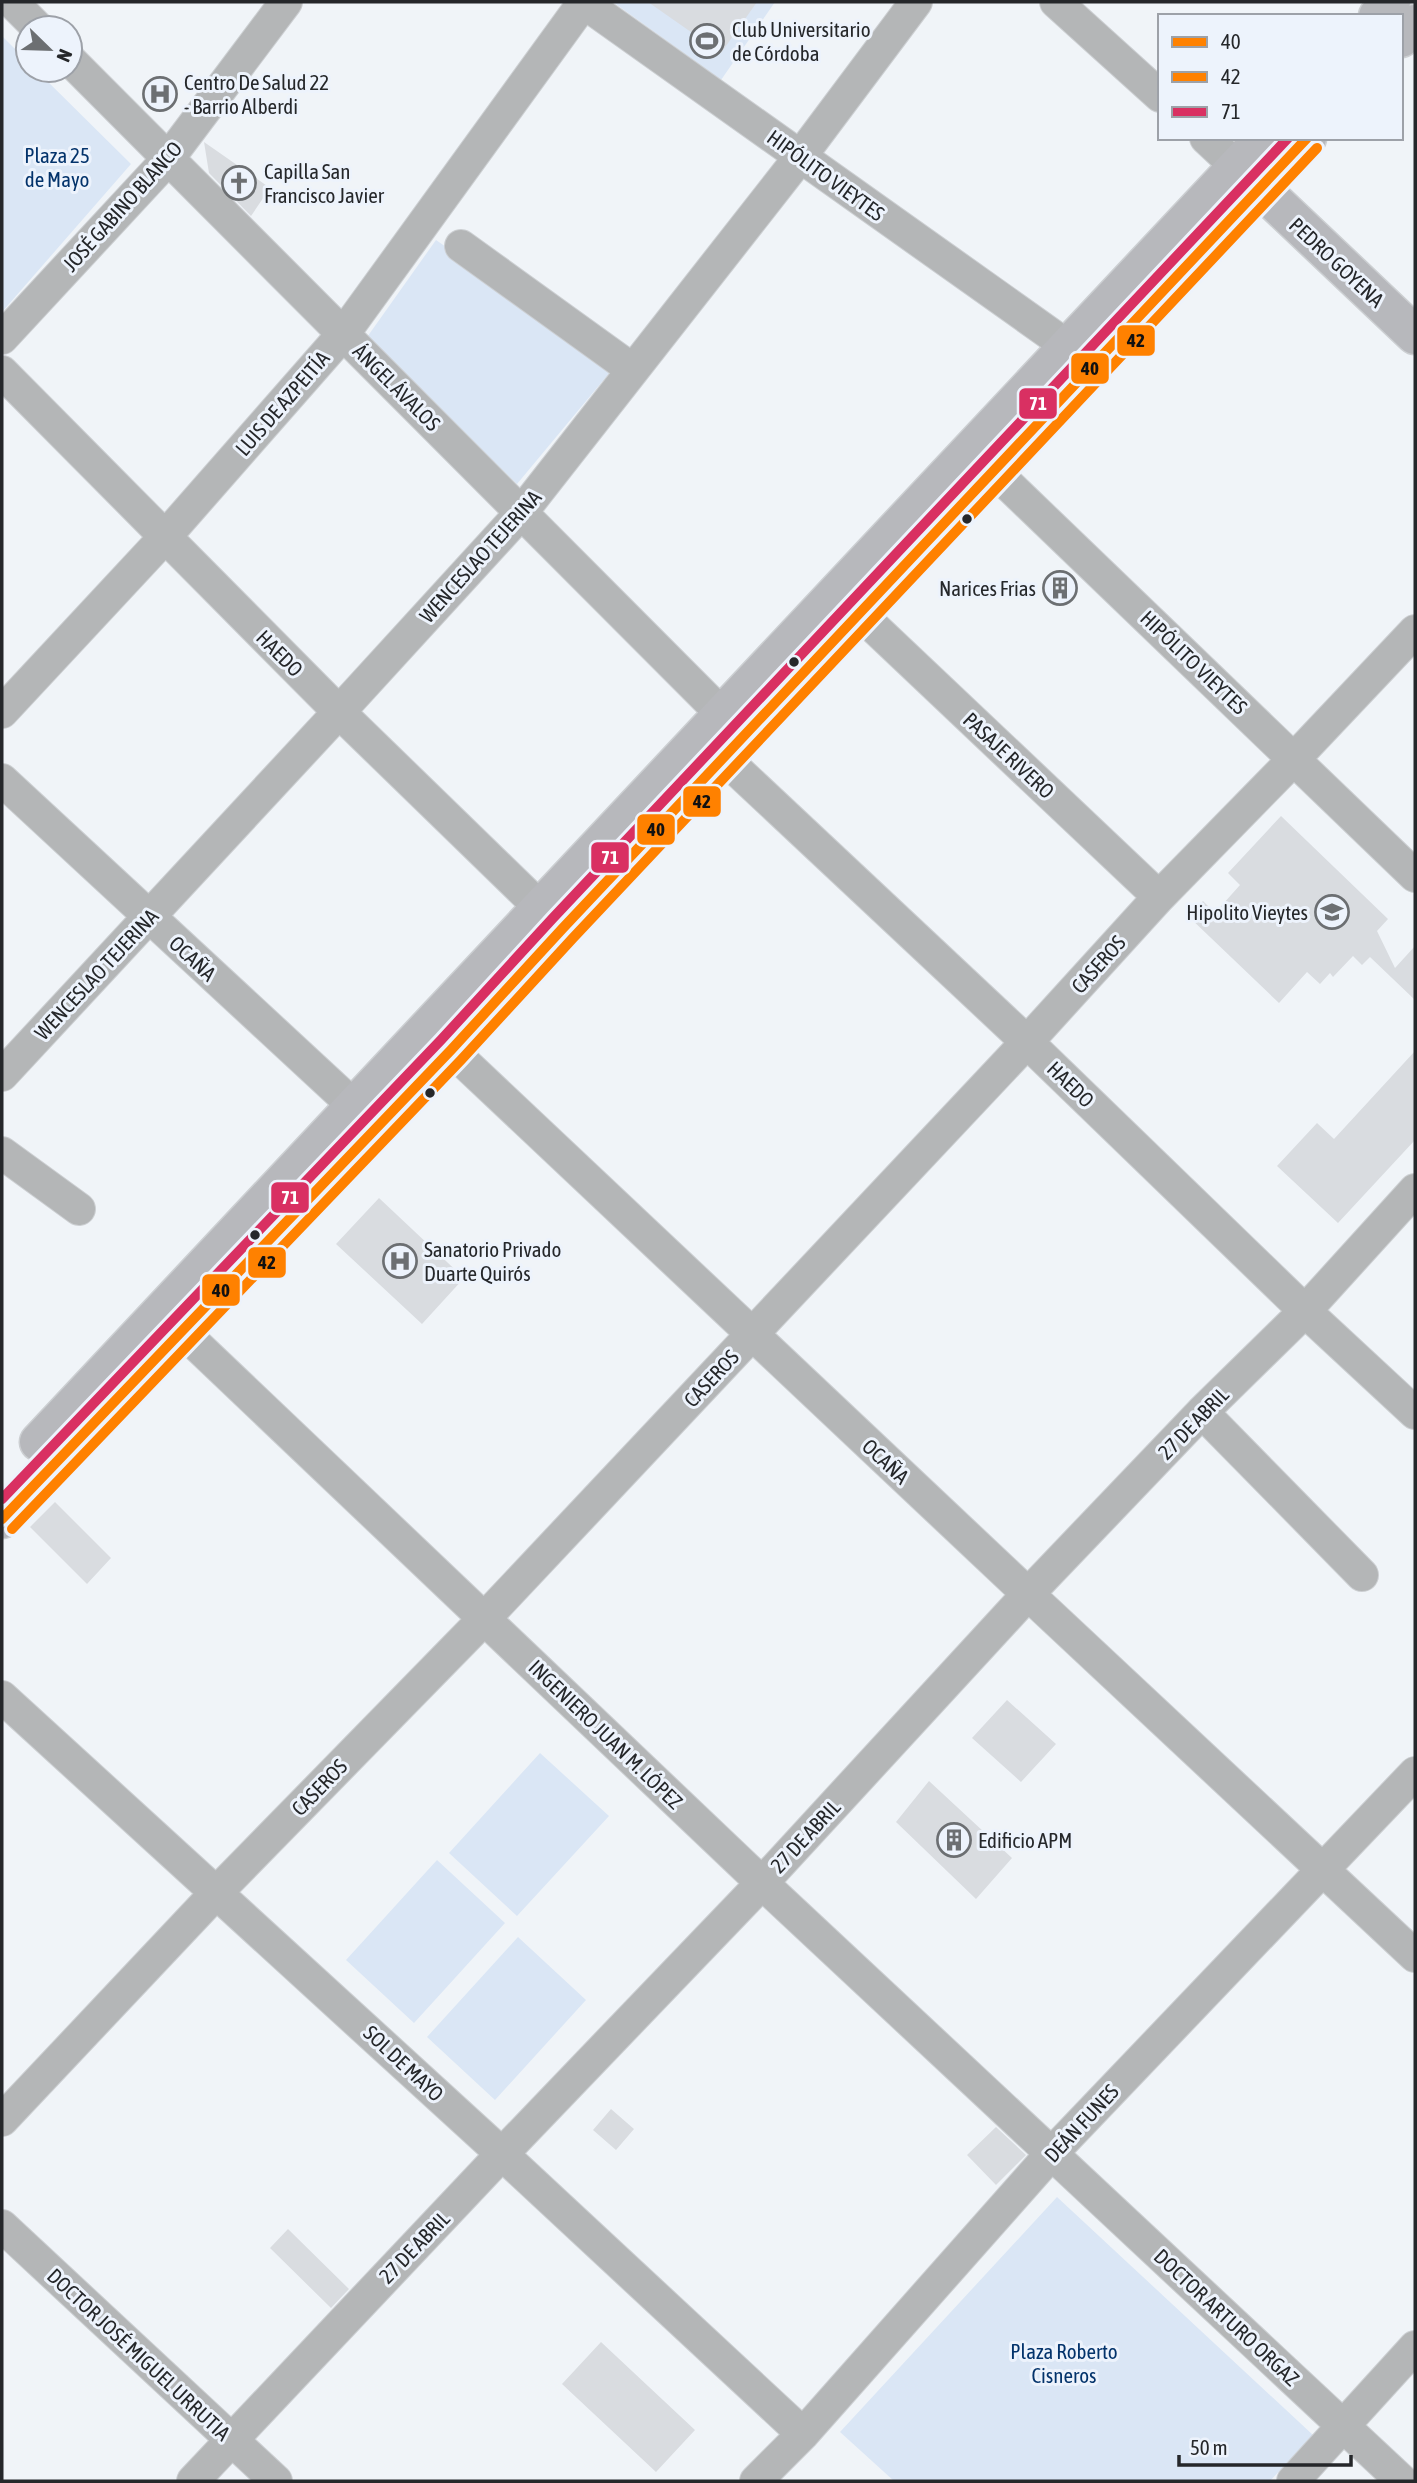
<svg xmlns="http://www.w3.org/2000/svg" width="1417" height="2483" font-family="'Asap Condensed',sans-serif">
<rect width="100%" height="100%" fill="#f0f4f8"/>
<!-- green -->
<path fill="#dae6f5" d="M613,2H775L721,80Z
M2,36L28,62V70H36L131,164L2,312Z
M436,240L616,365L517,484L365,340Z
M540,1753L609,1816L517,1916L449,1853Z
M437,1860L505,1923L414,2023L346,1960Z
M518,1937L586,2000L495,2100L427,2037Z
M1057,2197L1313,2435L1270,2481H894L840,2432Z"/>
<!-- building -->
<path fill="#d9dce0" d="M648,2H757L721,53Z
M204,142L270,188L251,216L209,173Z
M1281,816L1388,919L1377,931L1395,968L1415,946V1000L1370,957L1362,965L1353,956L1333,977L1330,973L1320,984L1307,972L1279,1003L1188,916L1203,901L1215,913L1240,885L1228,873Z
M1415,1051V1140L1338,1223L1277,1166L1317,1123L1334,1139Z
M379,1198L464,1278L422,1324L336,1244Z
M55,1502L111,1558L87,1584L30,1527Z
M1007,1700L1056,1744L1021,1782L972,1738Z
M929,1781L1012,1858L976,1899L896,1822Z
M611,2109L634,2129L616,2150L593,2130Z
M996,2127L1026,2155L996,2185L967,2155Z
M288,2229L349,2289L331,2308L270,2248Z
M601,2342L695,2430L656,2472L562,2384Z"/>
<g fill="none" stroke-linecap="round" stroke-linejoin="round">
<!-- minor casing -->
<g stroke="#cccfd2" stroke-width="34">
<path id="minor" d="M12,2L38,28
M583,2L1087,360
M1056,2L1160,96
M70,60L723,715
M1206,138L1237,167
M461,246L633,370
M2,338L168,159L286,2
M2,372L339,712L556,923
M973,460L994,471L1415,876
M860,614L1159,897
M2,712L165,537L344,333L584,2
M724,758L1027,1042L1305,1311L1415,1413
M2,780L354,1106
M451,1050L1028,1594L1415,1956
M2,1075L339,712L521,513L800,157L916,2
M2,1153L79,1209
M165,1315L762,1883L1402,2481
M1202,1412L1362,1575
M2,1697L502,2154L803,2434
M2,2120L217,1892L485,1618L1027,1042L1159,897L1295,758L1415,631
M2,2226L276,2481
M193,2481L502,2154L762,1883L1028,1594L1202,1412L1305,1311L1415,1190
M756,2481L803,2434L1052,2153L1415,1773
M1293,2481L1415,2347"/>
</g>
<!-- major casing -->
<g stroke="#cccfd2" stroke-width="41">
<path id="major" d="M1378,16L1391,2
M1401,38L1415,24
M1260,188L1415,335
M39,1442L1264,138
M2,1519L451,1050L563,928L1307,138"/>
</g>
<!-- minor -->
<use href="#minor" stroke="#b4b6b7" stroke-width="32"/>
<!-- major -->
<use href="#major" stroke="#b7b8bc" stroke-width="38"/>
<!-- bus-1 casing -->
<g stroke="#edf3fc" stroke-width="16">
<path id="bus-1" d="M2,1519L451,1050L563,928L1307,138"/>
</g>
<!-- bus-2 casing -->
<g stroke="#edf3fc" stroke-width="16">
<path id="bus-2" d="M12,1529L461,1060L573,938L1317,148"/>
</g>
<!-- bus-3 casing -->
<g stroke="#edf3fc" stroke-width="16">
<path id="bus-3" d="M2,1499L441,1040L553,918L1288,138"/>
</g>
<!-- bus-1 -->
<use href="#bus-1" stroke="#ff8100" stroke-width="10"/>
<!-- bus-2 -->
<use href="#bus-2" stroke="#ff8100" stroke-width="10"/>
<!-- bus-3 -->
<use href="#bus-3" stroke="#d93062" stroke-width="10"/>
</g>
<!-- icons -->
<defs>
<g id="stadium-ring" transform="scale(1.75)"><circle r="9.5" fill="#edf3fc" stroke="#6c6f72" stroke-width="1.5"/><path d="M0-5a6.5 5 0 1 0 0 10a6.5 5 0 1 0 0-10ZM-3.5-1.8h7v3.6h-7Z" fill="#6c6f72"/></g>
<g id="hospital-ring" transform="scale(1.75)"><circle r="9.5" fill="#edf3fc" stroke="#6c6f72" stroke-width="1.5"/><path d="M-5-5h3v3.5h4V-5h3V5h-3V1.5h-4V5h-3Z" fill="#6c6f72"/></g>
<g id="church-ring" transform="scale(1.75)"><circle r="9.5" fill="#edf3fc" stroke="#6c6f72" stroke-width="1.5"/><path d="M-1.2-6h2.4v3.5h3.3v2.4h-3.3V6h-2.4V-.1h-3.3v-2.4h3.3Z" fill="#6c6f72"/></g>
<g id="building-ring" transform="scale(1.75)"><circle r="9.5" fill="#edf3fc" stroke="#6c6f72" stroke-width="1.5"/><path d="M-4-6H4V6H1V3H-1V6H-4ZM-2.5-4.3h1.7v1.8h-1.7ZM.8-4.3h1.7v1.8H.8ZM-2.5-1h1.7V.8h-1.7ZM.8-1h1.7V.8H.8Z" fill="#6c6f72"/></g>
<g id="school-ring" transform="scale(1.75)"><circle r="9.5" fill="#edf3fc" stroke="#6c6f72" stroke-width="1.5"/><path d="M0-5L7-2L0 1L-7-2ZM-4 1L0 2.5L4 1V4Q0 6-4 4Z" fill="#6c6f72"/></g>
</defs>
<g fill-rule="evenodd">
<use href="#stadium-ring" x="707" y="41"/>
<use href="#hospital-ring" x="160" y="94"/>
<use href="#church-ring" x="239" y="183"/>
<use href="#building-ring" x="1060" y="588"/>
<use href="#school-ring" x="1332" y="912"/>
<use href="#hospital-ring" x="400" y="1261"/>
<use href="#building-ring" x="954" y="1840"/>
</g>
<!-- markers -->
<g fill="#25272a" stroke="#edf3fc" stroke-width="2.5">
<circle cx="967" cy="519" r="6"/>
<circle cx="794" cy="662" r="6"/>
<circle cx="430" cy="1093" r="6"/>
<circle cx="255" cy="1235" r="6"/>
</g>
<g text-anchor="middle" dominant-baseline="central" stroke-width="6" stroke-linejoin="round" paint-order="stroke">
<!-- poi labels -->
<g font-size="21" fill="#25272a" stroke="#edf3fc" text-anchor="start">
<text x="732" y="29">Club Universitario<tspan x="732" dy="24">de Córdoba</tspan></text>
<text x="184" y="82">Centro De Salud 22<tspan x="184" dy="24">- Barrio Alberdi</tspan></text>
<text x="264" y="171">Capilla San<tspan x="264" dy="24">Francisco Javier</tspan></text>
<text x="1036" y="588" text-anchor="end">Narices Frias</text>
<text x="1308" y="912" text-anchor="end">Hipolito Vieytes</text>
<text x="424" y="1249">Sanatorio Privado<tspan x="424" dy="24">Duarte Quirós</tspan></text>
<text x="978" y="1840">Edificio APM</text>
</g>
<!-- park labels -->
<g font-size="21" fill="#03336b" stroke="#edf3fc">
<text x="57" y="155">Plaza 25<tspan x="57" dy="24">de Mayo</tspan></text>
<text x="1064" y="2351">Plaza Roberto<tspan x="1064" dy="24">Cisneros</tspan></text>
</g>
<!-- street labels -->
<g font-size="21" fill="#25272a" stroke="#edf3fc">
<text transform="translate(826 175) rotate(36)">HIPÓLITO VIEYTES</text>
<text transform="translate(122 206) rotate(-48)">JOSÉ GABINO BLANCO</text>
<text transform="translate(1337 262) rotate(43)">PEDRO GOYENA</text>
<text transform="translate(397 387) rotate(45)">ÁNGEL ÁVALOS</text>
<text transform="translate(282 403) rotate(-49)">LUIS DE AZPEITÍA</text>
<text transform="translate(480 556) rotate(-48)">WENCESLAO TEJERINA</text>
<text transform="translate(280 653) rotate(45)">HAEDO</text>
<text transform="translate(1194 662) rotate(44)">HIPÓLITO VIEYTES</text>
<text transform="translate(1009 755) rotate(43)">PASAJE RIVERO</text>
<text transform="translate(193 958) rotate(43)">OCAÑA</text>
<text transform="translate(1098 964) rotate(-48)">CASEROS</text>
<text transform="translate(96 974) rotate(-47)">WENCESLAO TEJERINA</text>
<text transform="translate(1071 1084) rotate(44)">HAEDO</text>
<text transform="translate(711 1378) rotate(-47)">CASEROS</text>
<text transform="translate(1193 1423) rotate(-46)">27 DE ABRIL</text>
<text transform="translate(886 1461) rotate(43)">OCAÑA</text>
<text transform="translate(606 1734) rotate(44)">INGENIERO JUAN M. LÓPEZ</text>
<text transform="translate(319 1787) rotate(-46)">CASEROS</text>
<text transform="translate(805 1836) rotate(-47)">27 DE ABRIL</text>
<text transform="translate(404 2063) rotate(43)">SOL DE MAYO</text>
<text transform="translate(1081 2123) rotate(-47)">DEÁN FUNES</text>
<text transform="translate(414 2247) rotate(-46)">27 DE ABRIL</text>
<text transform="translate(1227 2317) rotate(43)">DOCTOR ARTURO ORGAZ</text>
<text transform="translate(139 2354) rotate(43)">DOCTOR JOSÉ MIGUEL URRUTIA</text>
</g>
</g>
<g stroke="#edf3fc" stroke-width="2.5">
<rect x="1116" y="324" width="40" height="33" rx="7" fill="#ff8100"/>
<rect x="1070" y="352" width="40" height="33" rx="7" fill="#ff8100"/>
<rect x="1018" y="387" width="40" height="33" rx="7" fill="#d93062"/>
<rect x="682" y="785" width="40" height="33" rx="7" fill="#ff8100"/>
<rect x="636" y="813" width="40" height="33" rx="7" fill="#ff8100"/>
<rect x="590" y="841" width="40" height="33" rx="7" fill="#d93062"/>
<rect x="270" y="1181" width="40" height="33" rx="7" fill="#d93062"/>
<rect x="247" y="1246" width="40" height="33" rx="7" fill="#ff8100"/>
<rect x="201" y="1273" width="40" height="34" rx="7" fill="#ff8100"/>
</g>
<g font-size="19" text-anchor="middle" font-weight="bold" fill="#fff">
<text x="1038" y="410">71</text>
<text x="610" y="864">71</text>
<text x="290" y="1204">71</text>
</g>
<g font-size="19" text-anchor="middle" font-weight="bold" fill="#111">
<text x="1136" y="347">42</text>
<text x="1090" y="375">40</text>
<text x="702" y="808">42</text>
<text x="656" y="836">40</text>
<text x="267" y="1269">42</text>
<text x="221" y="1297">40</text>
</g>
<!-- border -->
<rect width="1417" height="2483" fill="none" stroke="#25272a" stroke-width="7"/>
<!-- legend -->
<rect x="1158" y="14" width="245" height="126" fill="#edf3fc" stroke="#9da1a8" stroke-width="2"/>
<rect x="1172" y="37" width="35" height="10" fill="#ff8100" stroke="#9da1a8" stroke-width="2"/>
<text x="1221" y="49" font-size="21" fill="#25272a">40</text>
<rect x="1172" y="72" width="35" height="10" fill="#ff8100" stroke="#9da1a8" stroke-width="2"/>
<text x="1221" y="84" font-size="21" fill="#25272a">42</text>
<rect x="1172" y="107" width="35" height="10" fill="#d93062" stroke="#9da1a8" stroke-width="2"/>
<text x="1221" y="119" font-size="21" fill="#25272a">71</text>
<!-- north arrow -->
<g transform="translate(49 49) rotate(113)"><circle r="33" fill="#edf3fc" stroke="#9da1a8" stroke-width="2"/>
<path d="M0-5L12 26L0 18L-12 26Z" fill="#6c6f72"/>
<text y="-10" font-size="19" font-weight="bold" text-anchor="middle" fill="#25272a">N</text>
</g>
<!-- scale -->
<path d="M1179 2455v10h172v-10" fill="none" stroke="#25272a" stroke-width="3.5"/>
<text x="1190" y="2455" font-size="21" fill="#25272a" stroke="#edf3fc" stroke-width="5" paint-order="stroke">50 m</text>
</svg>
